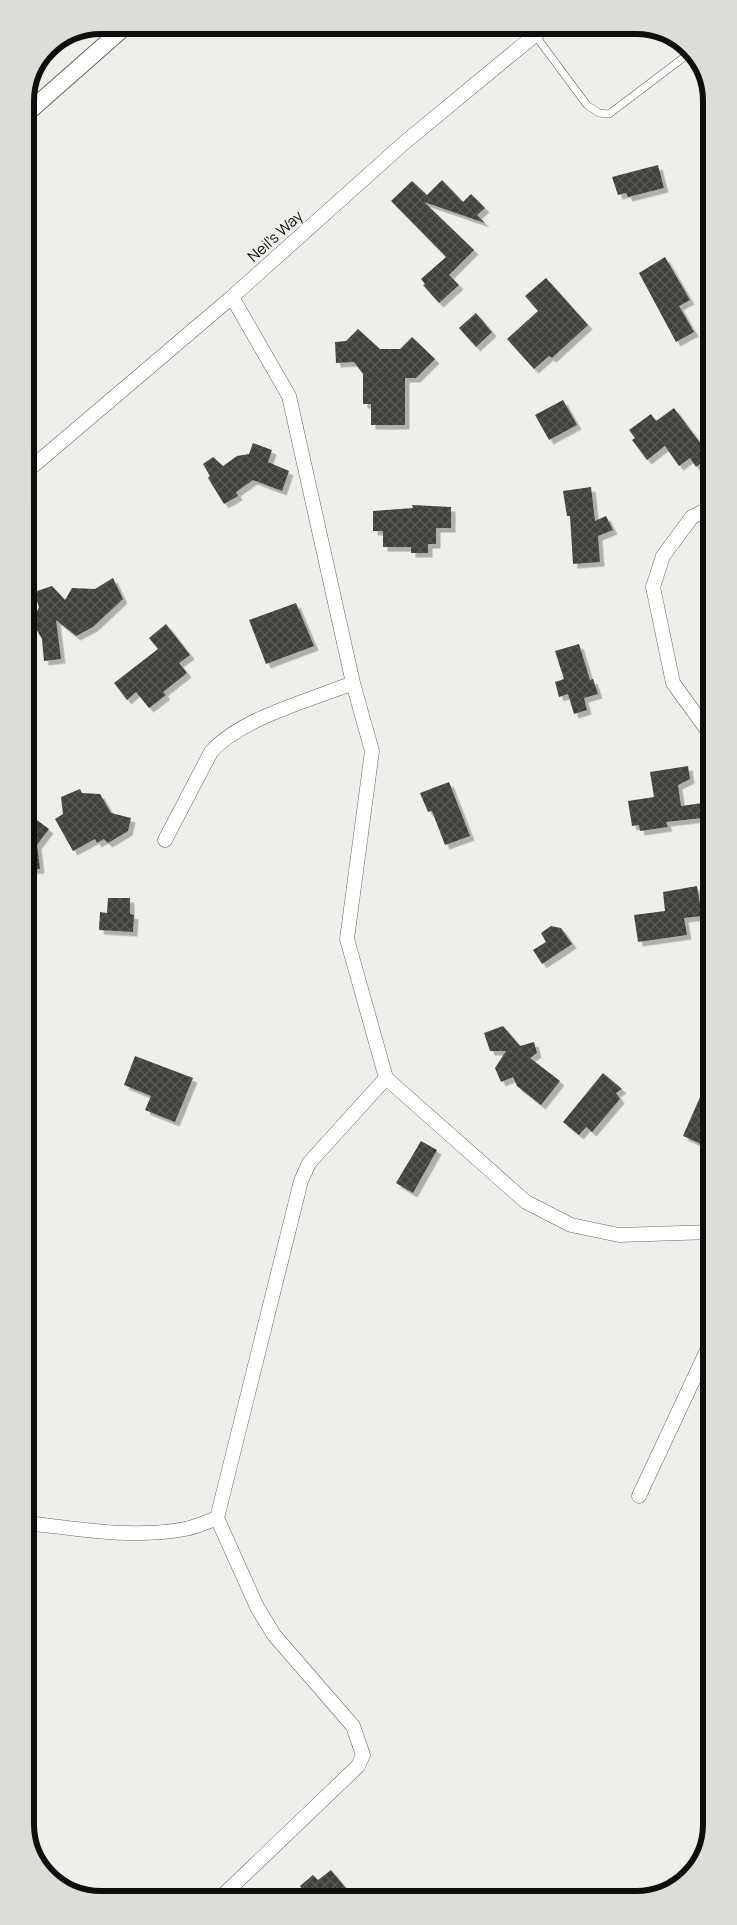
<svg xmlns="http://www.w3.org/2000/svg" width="737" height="1925" font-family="Manrope,sans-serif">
<defs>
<pattern id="building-cross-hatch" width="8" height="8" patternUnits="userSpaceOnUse" patternTransform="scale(1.25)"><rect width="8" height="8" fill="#41413d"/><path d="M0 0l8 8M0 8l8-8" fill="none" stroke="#595955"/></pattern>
<filter id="shadow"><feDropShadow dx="4.5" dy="4.5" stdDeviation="0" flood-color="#0004"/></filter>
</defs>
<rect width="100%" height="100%" fill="#eeeeea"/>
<!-- building -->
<path fill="url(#building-cross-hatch)" filter="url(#shadow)" d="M658,165L664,188L628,197L626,193L618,195L612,177Z
M442,180L463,202L471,194L485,208L477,215L485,223L424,202L474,250L449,275L459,285L439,303L423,285L425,284L421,279L446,257L391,201L412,181L427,195Z
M665,257L690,300L679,306L694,332L676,342L639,273Z
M546,278L588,325L552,358L549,356L534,369L507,339L538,311L525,296Z
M476,313L492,332L476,347L459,328Z
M358,329L380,349H400L412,337L435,359L416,378H405V425H371V404H363V374L354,362L336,363L335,342L346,341Z
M563,400L577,425L549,440L535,415Z
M674,408L710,456L696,467L690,458L679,466L665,446L647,460L632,440L635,438L629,430L651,414L656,421Z
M253,443L272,450L268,462L289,471L282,491L253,480L236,492L238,496L224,504L208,478L210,476L203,464L213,457L223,466L237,456L249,454Z
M591,487L595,521L606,516L613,530L598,536L600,562L573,564L570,516H567L563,491Z
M412,505L451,507V528H436V544H428V553H411V547H383V531H373V511L413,508Z
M113,578L123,599L93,627L76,636L56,620L61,659L44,661L42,639L32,622L39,607L34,592L52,586L65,600L72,588L95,589Z
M296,603L314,646L266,664L249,620Z
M166,624L190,655L179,663L187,673L163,692L166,695L149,708L136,692L127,700L114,683L158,649L149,638Z
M579,644L590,680L593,679L598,694L584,698L587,710L574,714L568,694L559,697L555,682L564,679L555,651Z
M688,766L690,779L678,785L681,806L710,802V817L666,822L668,827L640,831L639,825L632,826L628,801L654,797L650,772Z
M449,782L470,836L445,845L432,811L428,812L420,793Z
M80,789L82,793L100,794L111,813L131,818L128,831L108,843L104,839L97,843L95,839L73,851L55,819L63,814L61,797Z
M26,812L49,829L37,845L40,869L26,870Z
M697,886L702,916L684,918L687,935L638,942L634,915L665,911L663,892Z
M108,898H130V914L134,915L133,932L99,930L100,912L107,913Z
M551,926L561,928L572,944L542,964L533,950L546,942L541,933Z
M503,1026L520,1046L534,1042L537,1053L530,1058L560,1081L541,1105L517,1086L513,1077L501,1082L495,1068L506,1051H490L484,1033Z
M135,1056L193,1078L175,1122L145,1110L151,1096L124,1085Z
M711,1072V1121L701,1144L683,1136Z
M603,1073L622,1089L616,1093L620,1099L592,1132L586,1127L579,1135L563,1122Z
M421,1141L437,1150L413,1193L396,1183Z
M331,1870L349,1892L341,1899H295L304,1891L300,1886L313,1875L318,1880Z"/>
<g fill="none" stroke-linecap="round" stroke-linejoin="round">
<!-- service casing -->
<g stroke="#676864" stroke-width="8">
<path id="service" d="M535,35L587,105L599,113L609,114L691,52"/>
</g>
<!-- minor casing -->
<g stroke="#676864" stroke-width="15">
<path id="minor" d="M232,297L289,396L353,683L372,751L347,939L386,1078L526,1202L571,1225L619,1235L711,1232
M26,472L232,297L404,143L547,25
M710,508L692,517L663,556L653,587L673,683L710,734
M165,840L211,752C241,718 311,700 353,683
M639,1496L711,1342
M27,1523C78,1529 133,1539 185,1529C196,1527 207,1522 217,1518
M219,1899L358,1766L363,1755L353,1726L274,1635L257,1607L217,1518L301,1181L309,1163L386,1078"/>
</g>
<!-- tertiary casing -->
<g stroke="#676864" stroke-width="18">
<path id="tertiary" d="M25,115L127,25"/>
</g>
<!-- service -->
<use href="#service" stroke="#fff" stroke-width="7"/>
<!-- minor -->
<use href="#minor" stroke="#fff" stroke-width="14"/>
<!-- tertiary -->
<use href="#tertiary" stroke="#fff" stroke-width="16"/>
</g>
<g text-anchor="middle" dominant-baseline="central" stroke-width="5" stroke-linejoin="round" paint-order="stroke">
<!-- street labels -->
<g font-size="15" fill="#0e0e0c" stroke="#eeeeea">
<text transform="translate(275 236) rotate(-42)">Neil's Way</text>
</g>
</g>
<!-- crop -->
<path d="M0 0H737V1925H0ZM101 34H636A67 67 0 0 1 703 101V1824A67 67 0 0 1 636 1891H101A67 67 0 0 1 34 1824V101A67 67 0 0 1 101 34Z" fill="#dcdcd8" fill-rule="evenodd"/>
<path fill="none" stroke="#0e0e0c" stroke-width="6" d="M101 34H636A67 67 0 0 1 703 101V1824A67 67 0 0 1 636 1891H101A67 67 0 0 1 34 1824V101A67 67 0 0 1 101 34Z"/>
</svg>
